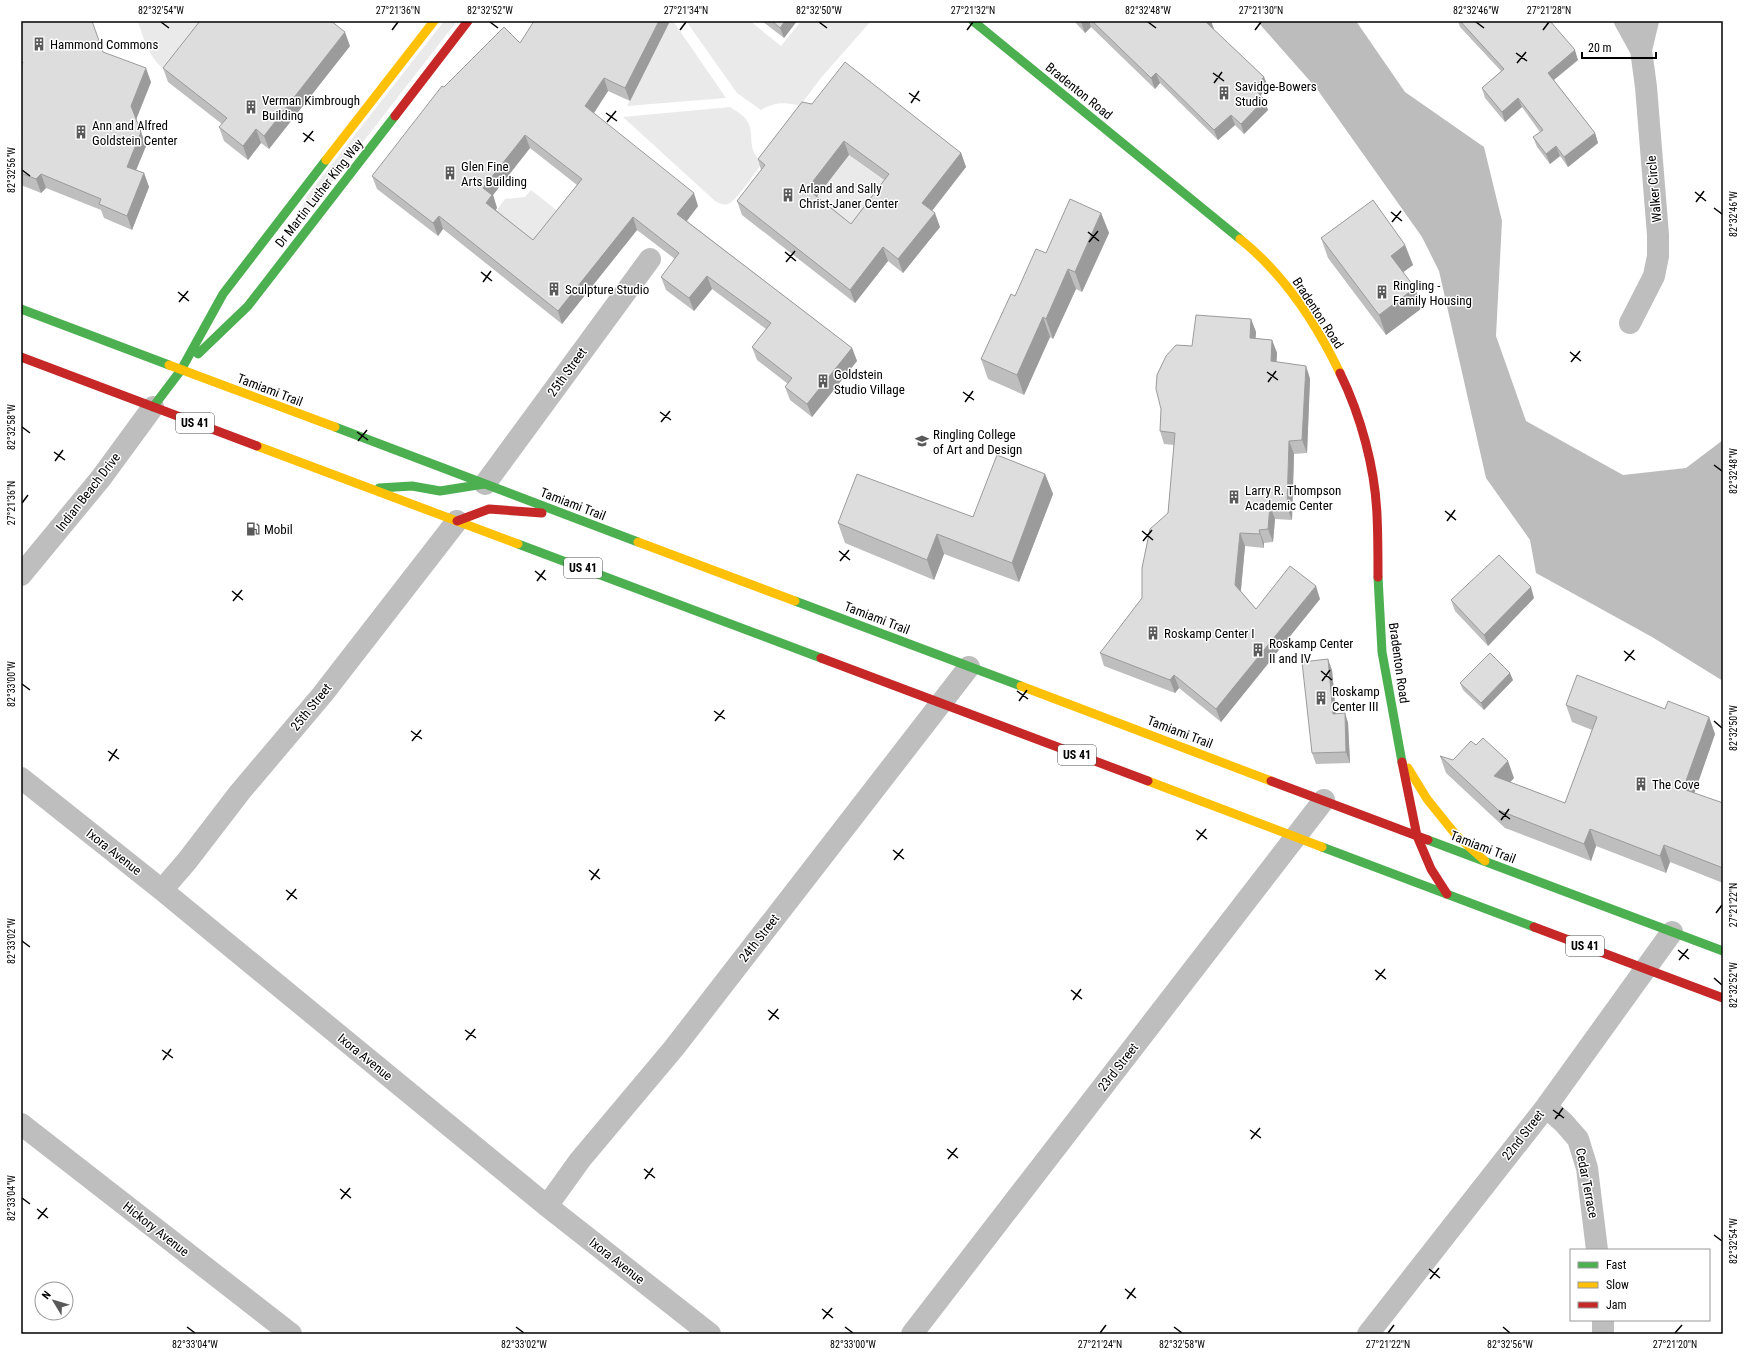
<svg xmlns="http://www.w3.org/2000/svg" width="1744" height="1355" font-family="'Roboto Condensed',sans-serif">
<rect width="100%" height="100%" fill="#fff"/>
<!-- green -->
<path fill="#eaeaea" d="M138,21H212L169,74C149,58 145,44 138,21Z
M444,21H457L303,219L298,216L307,196Z
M668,21H673L726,98L627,106Z
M686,21H750L781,46L801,21H871L820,79L800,106C785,102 775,102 761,110L737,93Z
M730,107C736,111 744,115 747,121C756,135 745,145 761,162L760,166C754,174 738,198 730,203C725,206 720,204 715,201L623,117Z
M849,155L894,188L856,238L812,203Z
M531,190L564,216L538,251L484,227L505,199L525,197Z"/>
<!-- water -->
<path fill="#bcbcbc" d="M1257,21H1356L1405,92L1484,147L1502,221L1496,336L1526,421L1623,475L1686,468L1723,440V681L1652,637L1536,573L1530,540L1486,478L1439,271L1422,237L1317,89Z"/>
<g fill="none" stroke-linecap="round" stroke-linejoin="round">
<!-- street -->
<path stroke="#bebebe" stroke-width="22" d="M1625,21L1641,50
M1630,323L1654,276L1658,256V235L1646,87L1641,50L1648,21
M485,484L650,259
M21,575L101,478L153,407
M21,778L162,890L547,1206L710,1334
M162,890L187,861L240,792L322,695L457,521
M1546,1107L1564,1123L1578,1139L1587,1168L1597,1250
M21,1124L291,1334
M547,1206L580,1160L674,1048L969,667
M912,1334L1324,800
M1368,1334L1546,1107L1672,932
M1603,1334V1320"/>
<!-- fast -->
<path stroke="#4caf50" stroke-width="9" d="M973,21L1240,239
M21,309L169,365
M198,354L248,306L395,116
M153,407L181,370L223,294L326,160
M335,427L638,542
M379,488L412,486L440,491L484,484
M518,544L821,658
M1378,577L1382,652L1402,762
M795,601L1021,686
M1428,840L1723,951
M1322,847L1534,927"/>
<!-- slow -->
<path stroke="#ffc107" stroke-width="9" d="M326,160L434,21
M1240,239C1284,274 1316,323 1340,373
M169,365L335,427
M257,446L518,544
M638,542L795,601
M1021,686L1271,781
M1408,768L1427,799L1456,835L1485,861
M1148,781L1322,847"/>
<!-- jam -->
<path stroke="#c62828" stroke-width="9" d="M395,116L468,21
M21,357L257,446
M1340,373C1361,416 1375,468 1377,515C1378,536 1378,556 1378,577
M457,521L489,509L542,513
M821,658L1148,781
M1402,762L1417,836L1431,869L1447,894
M1271,781L1428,840
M1534,927L1723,998"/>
</g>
<!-- wall -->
<path fill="#bebebe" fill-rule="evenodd" d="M21,21L103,52L151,82L136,119L146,146L136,170L144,173L149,187L132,230L104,218L101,210L46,188L41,193L21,185Z
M670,21L630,101L608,91L594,113L698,206L687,221L852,348L857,361L812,417L790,400L785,387L788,384L757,360L752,347L766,329L712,289L694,311L666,290L661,277L675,259L637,230L562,324L443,229L438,236L377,189L372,176L444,87L520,43ZM530,148L577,185L533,240L496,210L497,208L493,195Z
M762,21H797L784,38Z
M1074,21H1211L1213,29L1264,77L1268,87L1261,95L1268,110L1244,134L1235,125L1218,140L1160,83L1155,89L1091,27L1085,33Z
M1458,21H1550L1578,60L1554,80L1595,133L1598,143L1568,167L1560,156L1550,164L1537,147L1533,137L1540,132L1522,107L1505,122L1485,98L1482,88L1501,71L1460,27Z
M350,46L269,149L261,143L248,160L224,141L219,127L222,124L168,82L163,68Z
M802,102L961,153L966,167L932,211L940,227L903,273L888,261L855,303L742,215L737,201L761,170L758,159ZM849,155L884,180L851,224L817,196Z
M1101,213L1109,233L1082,292L1076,289L1053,339L1050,337L1024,395L988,379L981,359L1015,296L1046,253Z
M1321,238L1405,245L1413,265L1403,272L1415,288L1422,308L1386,335L1328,258Z
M1251,319L1256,332L1255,338L1272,340L1277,353L1276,362L1306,366L1310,379L1307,453L1294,454L1292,520L1275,519L1273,542L1264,543V548L1245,546L1241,591L1256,609L1320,599L1221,722L1179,688L1175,693L1104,666L1100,653L1142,598L1168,513L1174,445L1164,444L1160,431L1192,346Z
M1045,474L1053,494L1019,582L944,554L934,580L845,543L838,523L973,517Z
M1534,598L1488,646L1455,611L1451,600Z
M1332,670L1336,714L1345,713L1348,723L1350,763L1316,764L1312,753Z
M1513,680L1484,710L1463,690L1460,683Z
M1566,705L1665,709L1709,717L1715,734L1694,793L1723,803V883L1670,862L1666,873L1596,846L1591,861L1505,828L1446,773L1440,756L1453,760L1476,745L1514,778L1510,782L1565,803L1592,730L1572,722Z"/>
<!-- shaded-wall -->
<path fill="#9b9b9b" d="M659,21H670L630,101L625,88Z
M785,21H797L784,38L780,28Z
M1082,21H1089L1091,27L1085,33L1081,22Z
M1207,21H1211L1214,29L1210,33L1206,22Z
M345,32L350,46L269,149L264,136Z
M1575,50L1578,60L1551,82L1548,73Z
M146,68L151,82L136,120L131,106Z
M1156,73L1160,83L1155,89L1151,78Z
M1264,77L1268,87L1258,98L1254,87Z
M604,78L608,91L590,119L585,106Z
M1518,98L1522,107L1505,122L1502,112Z
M1264,100L1268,110L1244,134L1241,124Z
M1231,115L1235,125L1218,140L1214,130Z
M256,129L261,143L248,160L243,146Z
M141,132L146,146L132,180L127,167Z
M1595,133L1598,143L1568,167L1564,157Z
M525,135L530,148L493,195L497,208L491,216L486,203L483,188Z
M844,141L849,155L812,203L807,189Z
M1556,146L1560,156L1550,164L1546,154Z
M961,153L966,167L927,217L922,203Z
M144,173L149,187L132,230L127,216Z
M41,174L46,188L41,193L36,179Z
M694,193L698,206L682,227L677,214Z
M935,213L940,227L903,273L898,259Z
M1101,213L1109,233L1082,292L1075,272Z
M439,216L443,229L438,236L433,223Z
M633,217L637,230L562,324L558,311Z
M1405,245L1413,265L1398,276L1391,256Z
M883,247L888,261L855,303L850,290Z
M1068,269L1076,289L1053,339L1046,319Z
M707,276L712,289L694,311L689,298Z
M1415,288L1422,308L1386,335L1379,315Z
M1043,317L1050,337L1024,395L1017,375Z
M1251,319L1256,332L1255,351L1250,338Z
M1272,340L1277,353L1276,374L1271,361Z
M852,348L857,361L812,417L807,404Z
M1306,366L1310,379L1307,453L1302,440Z
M1289,441L1294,454L1292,520L1287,507Z
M1045,474L1053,494L1019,582L1012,563Z
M1270,506L1275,519L1273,542L1268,529Z
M1259,530L1264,543V548L1260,534Z
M1240,533L1245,546L1240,598L1235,585Z
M937,534L944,554L934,580L927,560Z
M1316,586L1320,599L1221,722L1216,709Z
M1531,587L1534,598L1488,646L1484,635Z
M1328,659L1332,670L1337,725L1333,714Z
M1510,673L1513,680L1484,710L1481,703Z
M1174,675L1179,688L1175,693L1170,680Z
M1345,713L1348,723L1350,763L1346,752Z
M1709,717L1715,734L1690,806L1683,789Z
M1508,761L1514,778L1500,793L1494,776Z
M1590,829L1596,846L1591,861L1584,844Z
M1664,845L1670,862L1666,873L1660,856Z"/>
<!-- building -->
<path fill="#ddd" stroke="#9b9b9b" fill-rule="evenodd" d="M21,21H92L103,52L146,68L131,106L141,132L127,167L144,173L127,216L99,204L101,199L41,174L36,179L21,173V137L22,134L21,133V67L23,62L21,63Z
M200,21H331L345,32L264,136L256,129L243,146L219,127L227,118L163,68Z
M534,21H659L625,88L604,78L585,106L694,193L677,214L852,348L807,404L785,387L792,378L752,347L771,323L707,276L689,298L661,277L679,253L633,217L558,311L439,216L433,223L372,176L442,86L444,87L504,27L520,43ZM525,135L582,179L533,240L486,203L492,195L483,188Z
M772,21H785L780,28Z
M1092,21H1207L1206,22L1264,77L1254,87L1264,100L1241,124L1231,115L1214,130L1156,73L1151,78Z
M1460,21H1550L1575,50L1548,73L1595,133L1564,157L1556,146L1546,154L1533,137L1543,130L1518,98L1502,112L1482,88L1504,69Z
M845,62L961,153L922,203L935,213L898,259L883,247L850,290L737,201L765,165L758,159L802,102L812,104ZM844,141L889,174L851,224L807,189Z
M1070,199L1101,213L1075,272L1068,269L1046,319L1043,317L1017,375L981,359L1011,294L1015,296L1036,249L1046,253Z
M1373,200L1405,245L1391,256L1415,288L1379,315L1321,238Z
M1196,315L1251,319L1250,338L1272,340L1271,361L1306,366L1302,440L1289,441L1287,507L1270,506L1268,529L1259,530L1260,534L1240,533L1235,585L1256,609L1290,566L1316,586L1216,709L1174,675L1170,680L1100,653L1142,598V568L1150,529L1168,513L1175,433L1160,431L1161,409L1156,389L1157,375L1166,356L1176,345L1192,346Z
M997,455L1045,474L1012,563L937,534L927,560L838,523L857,474L973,517Z
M1499,555L1531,587L1484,635L1451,600Z
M1490,653L1510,673L1481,703L1460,683Z
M1328,659L1333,714L1345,713L1346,752L1312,753L1302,662Z
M1577,675L1665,709L1668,701L1709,717L1683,789L1723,803V868L1664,845L1660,856L1590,829L1584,844L1498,810L1440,756L1453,760L1471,741L1476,745L1483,738L1508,761L1494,776L1565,803L1597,717L1566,705Z"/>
<!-- ticks -->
<path fill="none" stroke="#000" stroke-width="1.5" d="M161,22L169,28M490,22L498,28M819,22L827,28M1148,22L1156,28M1476,22L1484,28M392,30L398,22M680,30L686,22M967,30L973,22M1255,30L1261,22M1543,30L1549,22M1516,53L1527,61M1517,63L1526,52M1213,73L1224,81M1214,83L1222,72M909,93L920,101M911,103L919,91M606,113L617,121M607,122L616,111M303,133L314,141M304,142L313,131M22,170L30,176M1695,192L1706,201M1696,202L1704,191M1714,208L1722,214M1391,212L1402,221M1392,222L1401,211M1088,232L1099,241M1089,242L1098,231M785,252L796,261M786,262L795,251M481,272L492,281M483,282L491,271M178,292L189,301M179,302L188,291M1570,352L1581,361M1571,362L1580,351M1267,372L1278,380M1268,382L1276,371M963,392L974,400M965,402L973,391M660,412L671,420M661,422L670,411M22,427L30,433M357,432L368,440M358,441L367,430M54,452L65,460M55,461L63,450M1714,465L1722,471M22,503L28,495M1445,511L1456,520M1447,521L1455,510M1142,531L1153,540M1143,541L1152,530M839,551L850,560M840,561L849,550M535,571L546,580M537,581L545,570M232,591L243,600M233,601L242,590M1624,651L1635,660M1625,661L1634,650M1321,671L1332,680M1322,681L1330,670M22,684L30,690M1017,691L1028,699M1019,701L1027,690M714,711L725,719M715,721L724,710M1714,721L1722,728M411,731L422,739M412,741L421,730M108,751L119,759M109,761L117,749M1499,811L1510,819M1501,820L1509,809M1196,830L1207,839M1197,840L1206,829M893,850L904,859M894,860L903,849M589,870L600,879M591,880L599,869M286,890L297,899M287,900L296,889M1716,913L1722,905M22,941L30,947M1678,950L1689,959M1679,960L1688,949M1375,970L1386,979M1714,978L1722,985M1376,980L1385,969M1071,990L1082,999M1073,1000L1081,989M768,1010L779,1019M769,1020L778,1009M465,1030L476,1038M466,1040L475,1029M162,1050L173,1058M163,1060L171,1049M1553,1110L1564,1118M1555,1119L1563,1108M1250,1130L1261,1138M1251,1139L1260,1128M947,1149L958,1158M948,1159L957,1148M644,1169L655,1178M645,1179L653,1168M340,1189L351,1198M22,1198L30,1204M341,1199L350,1188M37,1209L48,1218M38,1219L47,1208M1714,1235L1722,1241M1429,1269L1440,1278M1430,1279L1439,1268M1125,1289L1136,1298M1127,1299L1135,1288M822,1309L833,1318M823,1319L832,1308M187,1327L195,1333M516,1327L524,1333M845,1327L853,1333M1174,1327L1182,1333M1503,1327L1510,1333M1100,1333L1106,1325M1388,1333L1394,1325M1675,1333L1682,1325"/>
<!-- icons -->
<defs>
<g id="building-bare" transform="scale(1.08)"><path d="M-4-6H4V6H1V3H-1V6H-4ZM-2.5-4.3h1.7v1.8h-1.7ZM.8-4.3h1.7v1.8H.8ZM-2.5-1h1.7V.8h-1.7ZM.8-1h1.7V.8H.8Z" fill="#595959" stroke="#fff" stroke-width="2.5" paint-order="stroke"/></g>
<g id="university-bare" transform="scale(1.08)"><path d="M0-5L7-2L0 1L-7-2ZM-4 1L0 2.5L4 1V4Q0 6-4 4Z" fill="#595959" stroke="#fff" stroke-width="2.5" paint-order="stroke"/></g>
<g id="fuel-bare" transform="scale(1.08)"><path d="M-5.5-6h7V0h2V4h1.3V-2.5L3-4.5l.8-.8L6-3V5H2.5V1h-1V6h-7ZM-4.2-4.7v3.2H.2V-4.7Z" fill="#595959" stroke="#fff" stroke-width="2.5" paint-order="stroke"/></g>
</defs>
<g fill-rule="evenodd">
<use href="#building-bare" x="39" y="44"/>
<use href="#building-bare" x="1224" y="93"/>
<use href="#building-bare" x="251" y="107"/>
<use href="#building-bare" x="81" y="132"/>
<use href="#building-bare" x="450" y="173"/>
<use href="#building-bare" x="788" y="195"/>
<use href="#building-bare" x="554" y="289"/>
<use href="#building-bare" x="1382" y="292"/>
<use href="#building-bare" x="823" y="381"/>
<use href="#university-bare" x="922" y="441"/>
<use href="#building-bare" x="1234" y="497"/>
<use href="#fuel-bare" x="253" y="529"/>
<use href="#building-bare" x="1153" y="633"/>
<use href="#building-bare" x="1258" y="650"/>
<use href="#building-bare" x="1321" y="698"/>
<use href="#building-bare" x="1641" y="784"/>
</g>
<g text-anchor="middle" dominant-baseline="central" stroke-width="3" stroke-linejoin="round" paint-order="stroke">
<!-- shield labels -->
<g fill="#fff" stroke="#4c4c4c" stroke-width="1">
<rect x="176" y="413" width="38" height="20" rx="3"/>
<rect x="564" y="558" width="38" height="20" rx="3"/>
<rect x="1058" y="745" width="38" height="20" rx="3"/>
<rect x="1566" y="936" width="38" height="20" rx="3"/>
</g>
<g font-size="12" font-weight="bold" fill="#000">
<text x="195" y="423">US 41</text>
<text x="583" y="568">US 41</text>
<text x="1077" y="755">US 41</text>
<text x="1585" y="946">US 41</text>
</g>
<!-- poi labels -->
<g font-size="13" fill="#000" stroke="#fff" text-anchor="start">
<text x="50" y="44">Hammond Commons</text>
<text x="1235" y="86">Savidge-Bowers<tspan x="1235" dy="15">Studio</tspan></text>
<text x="262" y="100">Verman Kimbrough<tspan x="262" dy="15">Building</tspan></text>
<text x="92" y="125">Ann and Alfred<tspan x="92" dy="15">Goldstein Center</tspan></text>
<text x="461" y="166">Glen Fine<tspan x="461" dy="15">Arts Building</tspan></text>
<text x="799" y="188">Arland and Sally<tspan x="799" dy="15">Christ-Janer Center</tspan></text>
<text x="1393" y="285">Ringling -<tspan x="1393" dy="15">Family Housing</tspan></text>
<text x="565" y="289">Sculpture Studio</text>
<text x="834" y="374">Goldstein<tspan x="834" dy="15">Studio Village</tspan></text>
<text x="933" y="434">Ringling College<tspan x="933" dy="15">of Art and Design</tspan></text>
<text x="1245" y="490">Larry R. Thompson<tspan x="1245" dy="15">Academic Center</tspan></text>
<text x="264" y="529">Mobil</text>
<text x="1164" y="633">Roskamp Center I</text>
<text x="1269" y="643">Roskamp Center<tspan x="1269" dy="15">II and IV</tspan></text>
<text x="1332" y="691">Roskamp<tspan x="1332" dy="15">Center III</tspan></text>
<text x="1652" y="784">The Cove</text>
</g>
<!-- street labels -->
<g font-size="13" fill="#000" stroke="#fff">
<text transform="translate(1079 91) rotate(39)">Bradenton Road</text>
<text transform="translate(1654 189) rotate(-95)">Walker Circle</text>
<text transform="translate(319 193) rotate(-52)">Dr Martin Luther King Way</text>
<text transform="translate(1318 313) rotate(57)">Bradenton Road</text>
<text transform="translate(567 372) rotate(-54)">25th Street</text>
<text transform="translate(270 390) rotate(21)">Tamiami Trail</text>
<text transform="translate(88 492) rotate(-52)">Indian Beach Drive</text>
<text transform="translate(573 504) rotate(21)">Tamiami Trail</text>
<text transform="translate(877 618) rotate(21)">Tamiami Trail</text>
<text transform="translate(1399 663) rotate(82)">Bradenton Road</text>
<text transform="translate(311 707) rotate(-51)">25th Street</text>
<text transform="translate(1180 732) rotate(21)">Tamiami Trail</text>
<text transform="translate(1483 847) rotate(21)">Tamiami Trail</text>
<text transform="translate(114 852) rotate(38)">Ixora Avenue</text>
<text transform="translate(759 938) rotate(-52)">24th Street</text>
<text transform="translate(365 1057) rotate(39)">Ixora Avenue</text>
<text transform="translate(1118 1067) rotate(-52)">23rd Street</text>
<text transform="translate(1523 1135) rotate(-52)">22nd Street</text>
<text transform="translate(1587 1183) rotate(79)">Cedar Terrace</text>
<text transform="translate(156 1229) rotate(38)">Hickory Avenue</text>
<text transform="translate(617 1261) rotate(38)">Ixora Avenue</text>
</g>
</g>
<!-- border -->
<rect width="1744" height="1355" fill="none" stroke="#ffffff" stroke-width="44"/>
<!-- legend -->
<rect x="1570" y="1249" width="140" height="72" fill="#ffffff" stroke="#999999"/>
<rect x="1578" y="1262" width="20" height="6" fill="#4caf50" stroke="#999999"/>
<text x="1606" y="1269" font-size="12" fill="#000000">Fast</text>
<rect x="1578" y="1282" width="20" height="6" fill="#ffc107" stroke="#999999"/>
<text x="1606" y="1289" font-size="12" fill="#000000">Slow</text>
<rect x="1578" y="1302" width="20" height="6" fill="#c62828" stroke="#999999"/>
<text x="1606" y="1309" font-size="12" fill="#000000">Jam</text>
<!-- north arrow -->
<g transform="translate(54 1301) rotate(308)"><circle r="19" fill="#ffffff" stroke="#999999"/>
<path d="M0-3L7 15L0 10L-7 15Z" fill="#595959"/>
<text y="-6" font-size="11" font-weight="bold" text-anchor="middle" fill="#000000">N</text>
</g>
<!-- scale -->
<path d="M1582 52v6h74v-6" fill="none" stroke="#000000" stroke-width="2"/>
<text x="1588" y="52" font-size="12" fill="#000000" stroke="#ffffff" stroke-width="3" paint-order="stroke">20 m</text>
<rect x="22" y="22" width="1700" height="1311" fill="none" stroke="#000" stroke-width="1.5"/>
<g font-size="10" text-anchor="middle" fill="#000">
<text x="161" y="14">82°32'54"W</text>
<text x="398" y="14">27°21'36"N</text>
<text x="490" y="14">82°32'52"W</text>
<text x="686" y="14">27°21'34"N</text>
<text x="819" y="14">82°32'50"W</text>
<text x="973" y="14">27°21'32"N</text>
<text x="1148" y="14">82°32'48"W</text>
<text x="1261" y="14">27°21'30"N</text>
<text x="1476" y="14">82°32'46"W</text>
<text x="1549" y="14">27°21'28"N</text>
<text transform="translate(11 170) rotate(-90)" y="4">82°32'56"W</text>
<text transform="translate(1733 214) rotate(-90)" y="4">82°32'46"W</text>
<text transform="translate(11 427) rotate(-90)" y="4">82°32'58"W</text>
<text transform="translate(1733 471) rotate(-90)" y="4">82°32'48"W</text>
<text transform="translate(11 503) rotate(-90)" y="4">27°21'36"N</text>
<text transform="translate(11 684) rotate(-90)" y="4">82°33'00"W</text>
<text transform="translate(1733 728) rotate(-90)" y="4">82°32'50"W</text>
<text transform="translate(1733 905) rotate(-90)" y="4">27°21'22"N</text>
<text transform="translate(11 941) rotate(-90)" y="4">82°33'02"W</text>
<text transform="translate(1733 985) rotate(-90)" y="4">82°32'52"W</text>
<text transform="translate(11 1198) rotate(-90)" y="4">82°33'04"W</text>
<text transform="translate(1733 1241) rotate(-90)" y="4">82°32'54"W</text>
<text x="195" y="1348">82°33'04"W</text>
<text x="524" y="1348">82°33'02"W</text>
<text x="853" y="1348">82°33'00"W</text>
<text x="1100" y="1348">27°21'24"N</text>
<text x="1182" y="1348">82°32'58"W</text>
<text x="1388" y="1348">27°21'22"N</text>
<text x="1510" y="1348">82°32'56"W</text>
<text x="1675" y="1348">27°21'20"N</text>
</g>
</svg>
